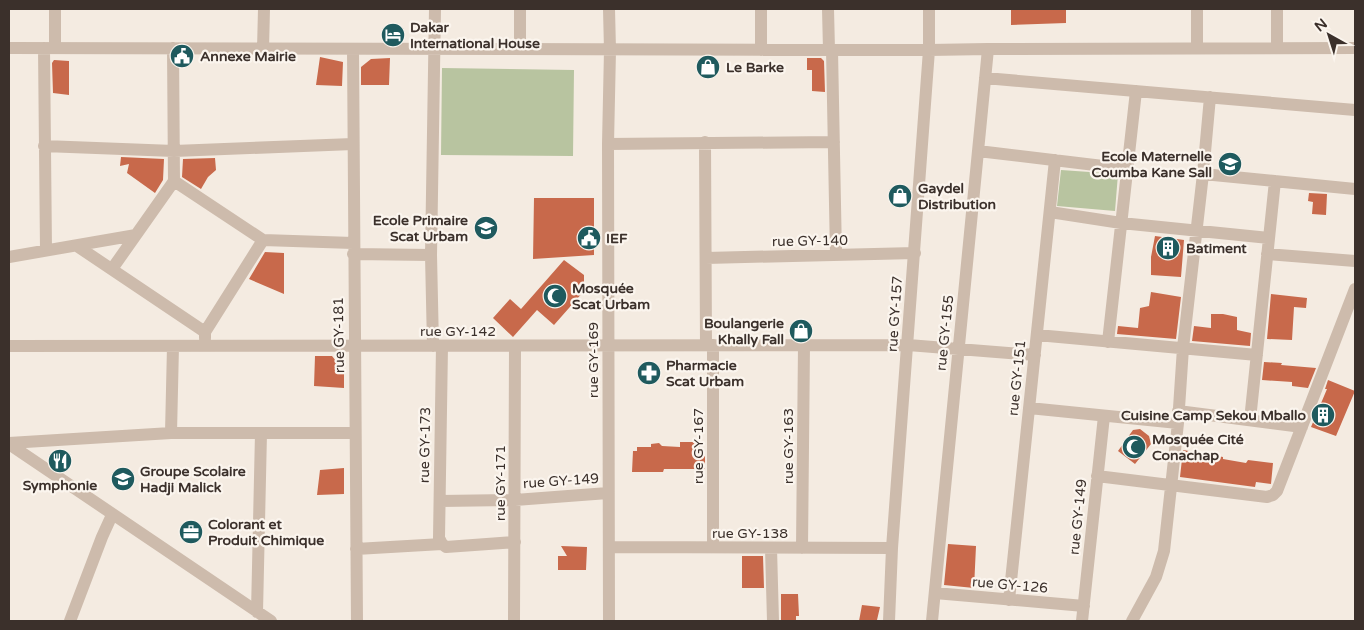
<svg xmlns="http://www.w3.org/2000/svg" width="1364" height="630" font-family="'Varela Round',sans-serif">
<rect width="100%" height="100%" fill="#f4ebe1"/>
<!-- green -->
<path fill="#b8c4a0" d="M442,68L574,70L573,156L441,155Z
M1061,170L1118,174L1115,211L1057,206Z"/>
<!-- building -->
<path fill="#c8694b" d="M1011,9H1066V23L1011,25Z
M320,57L343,62L342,86L316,85Z
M390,58L389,85H361V67L371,59Z
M807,58H821L824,61L825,92L812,91V70H807Z
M54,60L69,61V95L53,93L52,63Z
M121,157L164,159L163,180L155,193L127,173L129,164L120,166Z
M215,158L216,170L208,177L201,189L182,177L183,159Z
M1309,193L1327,194L1326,215L1312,214L1313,202L1308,201Z
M534,198H594V255L533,259Z
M1155,236L1184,240L1181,277L1151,275V257Z
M265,252L284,253V294L249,279Z
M564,260L584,275V291L554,325L537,310L513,337L493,318L510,299L521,309Z
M1151,292L1181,297L1176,339L1117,334L1118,326L1138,328L1140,308L1149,306Z
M1271,294L1307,298L1306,308L1294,307L1292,340L1267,339Z
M1211,314H1223L1237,317V330L1251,333L1250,346L1192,341L1194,326L1211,328Z
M315,356H332L344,371V388L314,386Z
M1264,362L1282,363L1281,365L1316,368L1308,388L1292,386V382L1262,380Z
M1328,380L1355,391L1336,436L1311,427L1327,389H1325Z
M1140,429L1149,436L1151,444L1135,464L1118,451L1133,430Z
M680,442H700V456H705V469H664L663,472H632L633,451H637V447H651V444L659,443L662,446L680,447Z
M1183,450L1223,457V459L1246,463L1248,460L1273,463L1271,484L1256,482L1255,487L1180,477Z
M344,468V494L317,495L320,470Z
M948,544L976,546L974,588L944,585Z
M561,546L587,547L586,570H558V556H567Z
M742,556H763L764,588H742Z
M781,594H798L799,616H796V621H781Z
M862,605L880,607L877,620L859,621Z"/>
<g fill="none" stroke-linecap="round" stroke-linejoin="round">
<!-- minor -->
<path stroke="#cdbbac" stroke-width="12" d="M520,9V49
M761,9V50
M828,9L829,50
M1277,9V47
M9,48L929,50L988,49L1355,48
M44,48L46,250
M55,48V9
M1197,48V9
M263,49L264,9
M353,49L357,621
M832,50L836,255
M985,78L1355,110
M705,142L706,345
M608,144L834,142
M44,146L174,151L353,144
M978,151L1128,169
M1203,174L1355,189
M174,181L263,240L353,243
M1050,212L1121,223L1269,238
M77,246L205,332
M353,254L431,255
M1267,254L1355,261
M9,257L136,235
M706,258L915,253
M112,269L174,181L173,48
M1037,335L1257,355
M205,338V332L263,240
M1108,342L1136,91
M9,346L908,345L1035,355
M433,346L431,255L435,9
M1029,408L1178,423
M1178,411L1302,427
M1250,420L1275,181
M171,433L173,346
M9,443L171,433H355
M9,444L271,621
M1097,476L1267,497L1273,495L1277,491L1355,289
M440,501L515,500L608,493
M442,544L439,538L442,346
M609,547L892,548
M713,547V345
M771,548L773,621
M802,548L804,345
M356,549L442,544L446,547L515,542
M935,593L1084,606
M1009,600L1055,160
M257,612L261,433
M70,621L102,537L112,515
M514,621L515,346
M609,621L608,144L610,50L609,9
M889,621L892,548L929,50V9
M932,621L988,49
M1082,621L1104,416
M1132,621L1156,577L1164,551L1178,423L1183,348L1203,174L1210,97"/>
</g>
<!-- icons -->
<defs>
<g id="hotel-disc" transform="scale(1.25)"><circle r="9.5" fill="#1f5a5e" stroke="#fbf5ee"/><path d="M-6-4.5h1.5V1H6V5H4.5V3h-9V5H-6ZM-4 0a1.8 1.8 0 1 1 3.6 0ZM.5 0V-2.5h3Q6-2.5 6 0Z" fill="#fff"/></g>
<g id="civic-disc" transform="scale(1.25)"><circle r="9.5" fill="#1f5a5e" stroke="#fbf5ee"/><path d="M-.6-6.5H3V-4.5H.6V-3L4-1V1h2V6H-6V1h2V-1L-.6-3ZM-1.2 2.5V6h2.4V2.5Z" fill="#fff"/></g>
<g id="shop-disc" transform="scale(1.25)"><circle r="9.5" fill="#1f5a5e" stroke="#fbf5ee"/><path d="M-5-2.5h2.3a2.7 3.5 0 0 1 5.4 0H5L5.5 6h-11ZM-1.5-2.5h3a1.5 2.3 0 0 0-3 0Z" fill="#fff"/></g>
<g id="school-disc" transform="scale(1.25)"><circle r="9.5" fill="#1f5a5e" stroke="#fbf5ee"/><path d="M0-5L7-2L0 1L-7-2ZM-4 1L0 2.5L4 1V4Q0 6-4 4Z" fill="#fff"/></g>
<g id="building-disc" transform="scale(1.25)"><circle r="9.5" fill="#1f5a5e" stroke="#fbf5ee"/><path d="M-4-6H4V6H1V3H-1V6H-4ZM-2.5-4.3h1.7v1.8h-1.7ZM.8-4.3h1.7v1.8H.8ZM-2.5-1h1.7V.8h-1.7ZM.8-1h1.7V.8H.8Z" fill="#fff"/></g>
<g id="mosque-disc" transform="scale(1.25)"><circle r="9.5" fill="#1f5a5e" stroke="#fbf5ee"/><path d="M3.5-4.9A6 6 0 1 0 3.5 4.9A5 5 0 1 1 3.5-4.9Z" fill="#fff"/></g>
<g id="pharmacy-disc" transform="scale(1.25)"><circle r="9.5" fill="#1f5a5e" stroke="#fbf5ee"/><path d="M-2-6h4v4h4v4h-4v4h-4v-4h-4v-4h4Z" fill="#fff"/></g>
<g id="restaurant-disc" transform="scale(1.25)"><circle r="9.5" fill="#1f5a5e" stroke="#fbf5ee"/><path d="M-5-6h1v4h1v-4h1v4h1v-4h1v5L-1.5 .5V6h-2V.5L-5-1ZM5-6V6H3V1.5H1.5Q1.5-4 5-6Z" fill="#fff"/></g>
<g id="office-disc" transform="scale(1.25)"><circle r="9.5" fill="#1f5a5e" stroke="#fbf5ee"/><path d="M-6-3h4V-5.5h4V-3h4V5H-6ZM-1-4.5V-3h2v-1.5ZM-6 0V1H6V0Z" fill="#fff"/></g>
</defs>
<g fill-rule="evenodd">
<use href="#hotel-disc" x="393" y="35"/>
<use href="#civic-disc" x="182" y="56"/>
<use href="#shop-disc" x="708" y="67"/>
<use href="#school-disc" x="1230" y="164"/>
<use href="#shop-disc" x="900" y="196"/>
<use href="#school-disc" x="486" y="228"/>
<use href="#civic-disc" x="589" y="238"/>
<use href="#building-disc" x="1168" y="248"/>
<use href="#mosque-disc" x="555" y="296"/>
<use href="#shop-disc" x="801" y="331"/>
<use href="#pharmacy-disc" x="649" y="373"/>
<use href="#building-disc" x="1323" y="415"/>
<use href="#mosque-disc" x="1134" y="447"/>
<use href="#restaurant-disc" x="60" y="461"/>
<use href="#school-disc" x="123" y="479"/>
<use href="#office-disc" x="191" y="532"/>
</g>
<g text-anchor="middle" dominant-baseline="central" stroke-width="4.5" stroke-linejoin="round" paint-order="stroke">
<!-- poi labels -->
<g font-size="14" font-weight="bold" fill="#3b302b" stroke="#fbf5ee" text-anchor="start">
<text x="410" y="27">Dakar<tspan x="410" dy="16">International House</tspan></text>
<text x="200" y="56">Annexe Mairie</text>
<text x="726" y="67">Le Barke</text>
<text x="1212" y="156" text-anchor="end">Ecole Maternelle<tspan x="1212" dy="16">Coumba Kane Sall</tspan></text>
<text x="918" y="188">Gaydel<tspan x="918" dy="16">Distribution</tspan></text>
<text x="468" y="220" text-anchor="end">Ecole Primaire<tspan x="468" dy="16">Scat Urbam</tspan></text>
<text x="606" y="238">IEF</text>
<text x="1186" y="248">Batiment</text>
<text x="572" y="288">Mosquée<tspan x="572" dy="16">Scat Urbam</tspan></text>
<text x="784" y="323" text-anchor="end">Boulangerie<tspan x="784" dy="16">Khally Fall</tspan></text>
<text x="666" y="365">Pharmacie<tspan x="666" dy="16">Scat Urbam</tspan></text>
<text x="1306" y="415" text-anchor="end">Cuisine Camp Sekou Mballo</text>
<text x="1152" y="439">Mosquée Cité<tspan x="1152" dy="16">Conachap</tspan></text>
<text x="140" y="471">Groupe Scolaire<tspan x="140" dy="16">Hadji Malick</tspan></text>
<text x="60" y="485" text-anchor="middle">Symphonie</text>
<text x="208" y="524">Colorant et<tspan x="208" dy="16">Produit Chimique</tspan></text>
</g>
<!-- street labels -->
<g font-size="14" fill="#3b302b" stroke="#fbf5ee">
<text transform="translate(810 241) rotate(-1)">rue GY-140</text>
<text transform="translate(895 314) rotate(-86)">rue GY-157</text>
<text x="458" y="331">rue GY-142</text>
<text transform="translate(945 333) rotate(-84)">rue GY-155</text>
<text transform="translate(339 335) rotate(-91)">rue GY-181</text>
<text transform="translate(593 360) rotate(-90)">rue GY-169</text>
<text transform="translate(1017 378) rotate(-84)">rue GY-151</text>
<text transform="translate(425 445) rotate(-89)">rue GY-173</text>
<text transform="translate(698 446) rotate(-90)">rue GY-167</text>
<text transform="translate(788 446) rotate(-90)">rue GY-163</text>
<text transform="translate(561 481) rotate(-4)">rue GY-149</text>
<text transform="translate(500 483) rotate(-90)">rue GY-171</text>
<text transform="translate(1078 517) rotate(-84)">rue GY-149</text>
<text x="750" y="533">rue GY-138</text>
<text transform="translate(1010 585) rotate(5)">rue GY-126</text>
</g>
</g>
<!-- border -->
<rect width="1364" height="630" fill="none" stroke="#3b302b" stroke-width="20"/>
<!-- north arrow -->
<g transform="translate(1329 35) rotate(321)" stroke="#fbf5ee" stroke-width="4" paint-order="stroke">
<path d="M0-4L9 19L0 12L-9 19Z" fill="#3b302b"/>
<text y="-8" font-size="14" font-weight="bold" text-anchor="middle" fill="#3b302b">N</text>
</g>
</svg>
